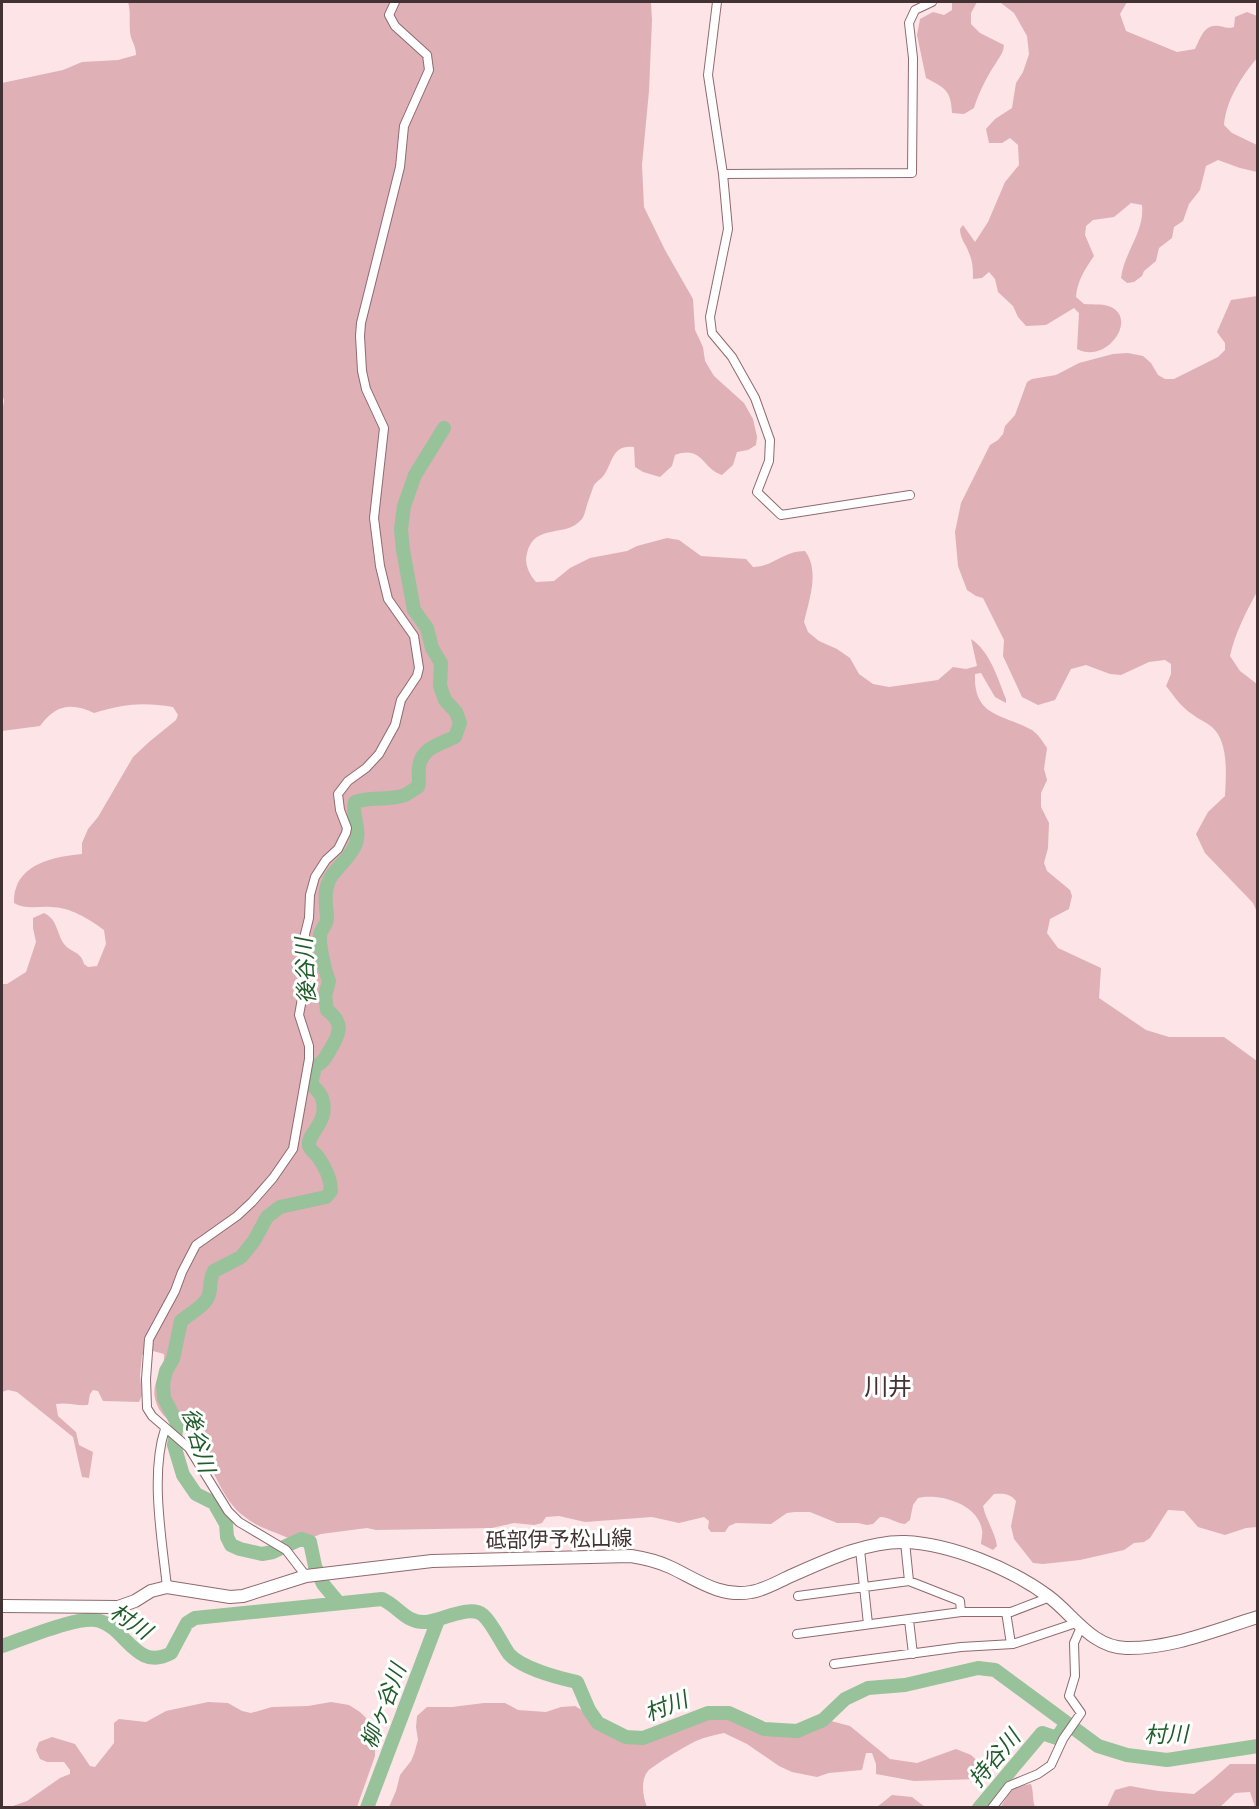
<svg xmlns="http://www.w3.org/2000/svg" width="1259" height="1809" font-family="Raleway,'Noto Sans JP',sans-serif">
<rect width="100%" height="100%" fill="#fde4e7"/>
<!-- green -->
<path fill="#dfb0b6" d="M128,2H651L652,20L649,91L642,165L644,207L665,250L693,299L695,330L703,347L705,361L714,376L744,403L753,419L757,437L756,445L748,450L737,452L733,465L722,475C702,469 703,445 675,455L672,466L660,477L643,472L635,467L634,447C612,444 613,462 604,475C601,479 597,481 594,485C592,490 590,496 588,502C586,507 585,515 582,519C565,539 535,522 527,553C524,564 529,574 536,582L554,581L570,568L590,558L627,551L637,546L667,538L679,540L701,556L746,559L753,567C773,567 783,551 805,551C820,571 809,600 804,622L808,632L819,641L837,649L850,658L859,674L873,684L889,687L938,680L953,667L966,669L977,666L971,639C990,651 998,679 1006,699V703L995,697L981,673L975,674C973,717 1003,714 1032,730C1038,734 1043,742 1047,748L1044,769L1047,780L1041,793V807L1049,823L1048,848L1044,863L1047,871L1070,890L1072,896L1069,909L1050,919L1047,933L1058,948L1101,968L1099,998L1146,1030L1169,1037H1224L1257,1061V1527L1246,1528L1225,1535L1198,1527L1184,1511L1168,1510L1150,1538L1144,1542L1134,1543L1124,1550L1080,1560L1043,1564L1033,1563L1014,1539L1011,1526L1016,1501C1011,1494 1003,1493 994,1494L983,1506C986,1520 995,1532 997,1546L993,1550L981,1544C981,1540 983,1534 982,1530C978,1504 940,1493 918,1498L913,1505L910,1520L905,1524C895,1523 890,1517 880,1517L873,1524L867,1525L858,1523H837L810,1512H795L787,1513L771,1524L736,1523L729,1526L725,1532H711L708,1528L709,1521L704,1517L679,1523L652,1517L585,1522L559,1516L546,1517L542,1523L534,1525L514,1523L492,1528L376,1530L367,1528L321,1534L298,1543C281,1533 261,1530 245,1517C220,1499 215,1467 197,1444C185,1429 162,1422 156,1402C149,1381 166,1373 164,1354L153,1351L142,1355L140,1375L142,1395L139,1402L103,1401L98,1391L93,1390L90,1394L88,1405C76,1406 67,1402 56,1404L58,1416L76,1432L79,1445L93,1452L89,1478L82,1477L73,1437L17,1392L8,1390L2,1392V984H7L26,972L36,942L33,928V918L44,913C58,920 56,932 64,944C71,953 81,951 84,964L88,967L97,966L106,944L104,930C89,919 70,907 51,907C38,906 26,910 14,903C14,898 14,893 16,888C24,862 59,856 82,854V843L88,829L98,817L133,757L149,742L176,720L178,715L173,707C143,702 123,704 94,713C71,702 55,705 40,726L2,731V414L4,400L2,395V83L63,70L82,62L118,60L136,55C136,44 130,40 130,31C129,20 131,12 128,2Z
M952,2H977L971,13V24L980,33L1004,45C1003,54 1000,56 996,63C987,76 979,92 974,108L964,114L952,113C951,90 945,88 926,78L917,35L920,19L933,12L944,15L952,10Z
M994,2H1127L1120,14L1126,31L1177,52L1195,49C1201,37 1204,24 1219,26C1225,27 1228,29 1234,27L1235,17L1247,12L1257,16V58C1242,76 1226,100 1224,125L1232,133L1257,145V172L1240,168L1218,160L1206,166L1200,190L1189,204L1183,221L1174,227L1172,238L1159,248L1156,261L1144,271L1142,276L1134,282L1127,283L1121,278C1124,252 1145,232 1142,205L1131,203L1114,217L1093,220L1086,226L1085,235L1094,256C1085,269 1077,281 1076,297L1084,304C1094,305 1105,303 1113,308C1136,322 1106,364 1077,349L1079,313L1074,308L1046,325L1026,326L1018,317L1013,306L998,292L995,279L989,272L982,278L973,279C973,270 973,262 969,253C966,244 960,239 960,229L963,225L975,242L988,222L1005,182L1019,165L1018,145L1010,138L1002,143H989L986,129L995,119L1012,108L1016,83L1023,72L1029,54L1027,36L1014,13L1001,3Z
M1257,296V592C1246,612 1235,633 1230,656L1240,671L1257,684V912L1253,903L1205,853L1196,834L1208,812L1225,796C1226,775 1229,742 1212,727C1206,722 1198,719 1192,714C1181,707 1174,696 1166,686L1171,674V664L1165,660L1149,662L1121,675L1110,674L1086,665L1071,669L1055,700L1038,705L1022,697L1003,656L1004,640L983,598L976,596L967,590L958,566L955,532L961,503L990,445L998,440L1003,434L1005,426L1015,415L1027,382L1032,379L1056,375L1079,363L1113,354L1128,353L1143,356L1151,363L1158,375L1165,379H1174L1218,357L1225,350V343L1217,332L1231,300Z
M208,1702L228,1703L242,1711L251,1713L272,1707L308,1706L331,1702L349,1705L360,1712L368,1720L375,1735V1756L357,1807H10L27,1801L60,1778L70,1774V1770L64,1762H47L40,1759L36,1750L39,1742L52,1737L75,1744L90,1766L95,1767L114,1743V1723L119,1719L146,1722L166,1711Z
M484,1703H505L518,1710L546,1712L561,1707L575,1706L585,1712L595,1728L624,1742L642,1744L710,1717L730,1718L761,1732L805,1733L831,1721L850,1726L890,1759L917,1763L956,1749L971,1755L982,1765L979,1779L914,1781L876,1774V1764L872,1753H866L862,1770L829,1773L817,1777L792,1772L779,1766L747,1744L724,1733C715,1735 705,1737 696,1741C689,1744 652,1766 648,1771C640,1781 643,1797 647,1807H389L396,1791L400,1775L411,1761L414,1754L418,1740L416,1727L417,1716L427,1707H452Z
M1230,1764H1257V1807H1255L1250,1792L1235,1793L1220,1807H1107L1115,1790L1130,1786L1158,1791L1194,1794L1212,1780Z
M1031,1784C1034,1793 1032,1799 1035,1807L1000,1808L1013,1787Z
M892,1795L912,1797L925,1807H877Z"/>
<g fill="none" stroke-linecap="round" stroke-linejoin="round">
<!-- river -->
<path stroke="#97c29a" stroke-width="14" d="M338,1602L323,1584L315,1566L310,1542L301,1539L273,1552L262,1554L240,1549L231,1545L227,1537L226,1524L214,1503L196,1494L183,1475L174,1445L177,1423L164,1398L163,1384L166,1371L173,1359L181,1321C189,1314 207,1305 209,1294C212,1284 208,1282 214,1271L241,1257L254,1241L267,1217L280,1207L326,1197L331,1191C331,1178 326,1168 318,1157C315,1153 311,1151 309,1146C307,1132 330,1123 322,1098C321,1093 314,1088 311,1083L315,1067C324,1062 326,1057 331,1048C341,1032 343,1022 327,1010L325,996L329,981C325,972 319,945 320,935C321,929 327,925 327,918C326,904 323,890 331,877C338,866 352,856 356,843C361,829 351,814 355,802C371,796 389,801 405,795C409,793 414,789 418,787C420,779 418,774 419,767C421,748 440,744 455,737L460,723L456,712L445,700L440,686L441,663L432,648L427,628L414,610L403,550L401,529L404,506L415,475L444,428
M2,1646C24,1639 80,1614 100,1621C126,1629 137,1672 171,1653L187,1623L195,1618L382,1599C398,1606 406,1623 425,1622C441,1621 470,1604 483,1615C493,1624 501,1643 509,1654C521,1668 559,1678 577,1682L589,1710L598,1723L626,1737L643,1738L708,1713H729L764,1729L797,1731L823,1720L845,1699L868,1688L905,1685L978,1668L995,1670L1098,1746L1127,1755L1167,1760L1258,1746
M367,1808L438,1620
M979,1808L1042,1733L1057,1738L1066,1724"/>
<!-- street casing -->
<g stroke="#8e6a6f" stroke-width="10">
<path id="street" d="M717,2L708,75L723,174L728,229L710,317L712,333L732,357L755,398L770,440L769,461L757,492L781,515L910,495
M723,174L912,173L913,58L909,23L915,10L932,2
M165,1429C150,1474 162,1540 167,1587
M905,1542L909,1581
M860,1550L868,1624
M306,1576L286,1550L239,1522L228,1511L189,1448L152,1416L147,1408L146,1379L149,1339L175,1291L182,1272L196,1245L237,1216L252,1202L273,1178L293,1149L309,1059V1046L299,1015L306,977L305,934L309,918L310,895L315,877L326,860L338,849L346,833L347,828L340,810L338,794L348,781L366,768L379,754L395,725L401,700L417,676L419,668L414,636L388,599L380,566L374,518L384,428L366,389L362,371L360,336L361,323L400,167L404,126L429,70L427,55L395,26L389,15L395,2
M798,1596L909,1581L960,1601L961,1612
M1006,1612L1011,1644
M909,1620L913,1654
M797,1634L961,1612H1011L1050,1597
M834,1664L961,1647L1013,1644L1076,1623
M992,1808L1009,1786L1038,1774L1051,1765L1063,1739L1081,1713L1069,1696L1075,1676L1074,1643L1081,1627"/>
</g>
<!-- secondary casing -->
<g stroke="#8e6a6f" stroke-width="14">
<path id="secondary" d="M2,1606L118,1607L135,1601L151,1591L167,1587L230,1597L243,1596L306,1576L432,1561L631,1556C644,1558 657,1561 670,1567C696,1579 720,1598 751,1592C765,1590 779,1581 793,1575C827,1560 867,1541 905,1542C952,1544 1011,1569 1048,1596C1073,1614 1091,1647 1126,1648C1171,1649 1215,1630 1258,1617"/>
</g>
<!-- street -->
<use href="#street" stroke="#fff" stroke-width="8"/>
<!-- secondary -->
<use href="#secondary" stroke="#fff" stroke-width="12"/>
</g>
<g text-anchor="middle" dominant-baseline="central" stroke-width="6" stroke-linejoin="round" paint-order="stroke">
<!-- street labels -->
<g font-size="21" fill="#423234" stroke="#fff">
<text transform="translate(559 1539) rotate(-1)">砥部伊予松山線</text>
</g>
<!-- water labels -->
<g font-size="22" font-style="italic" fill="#1f5c29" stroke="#fff">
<text transform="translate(305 971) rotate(-93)">後谷川</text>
<text transform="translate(199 1440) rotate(74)">後谷川</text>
<text transform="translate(131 1621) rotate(34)">村川</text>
<text transform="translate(383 1706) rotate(-69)">柳ヶ谷川</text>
<text transform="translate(666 1706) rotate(-21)">村川</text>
<text transform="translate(1166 1734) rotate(-1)">村川</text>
<text transform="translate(994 1758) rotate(-50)">持谷川</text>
</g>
<!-- quarter labels -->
<g font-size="24" fill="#423234" stroke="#fff">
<text x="888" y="1386">川井</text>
</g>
</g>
<!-- border -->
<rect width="1259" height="1809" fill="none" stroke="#423234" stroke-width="6"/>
</svg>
